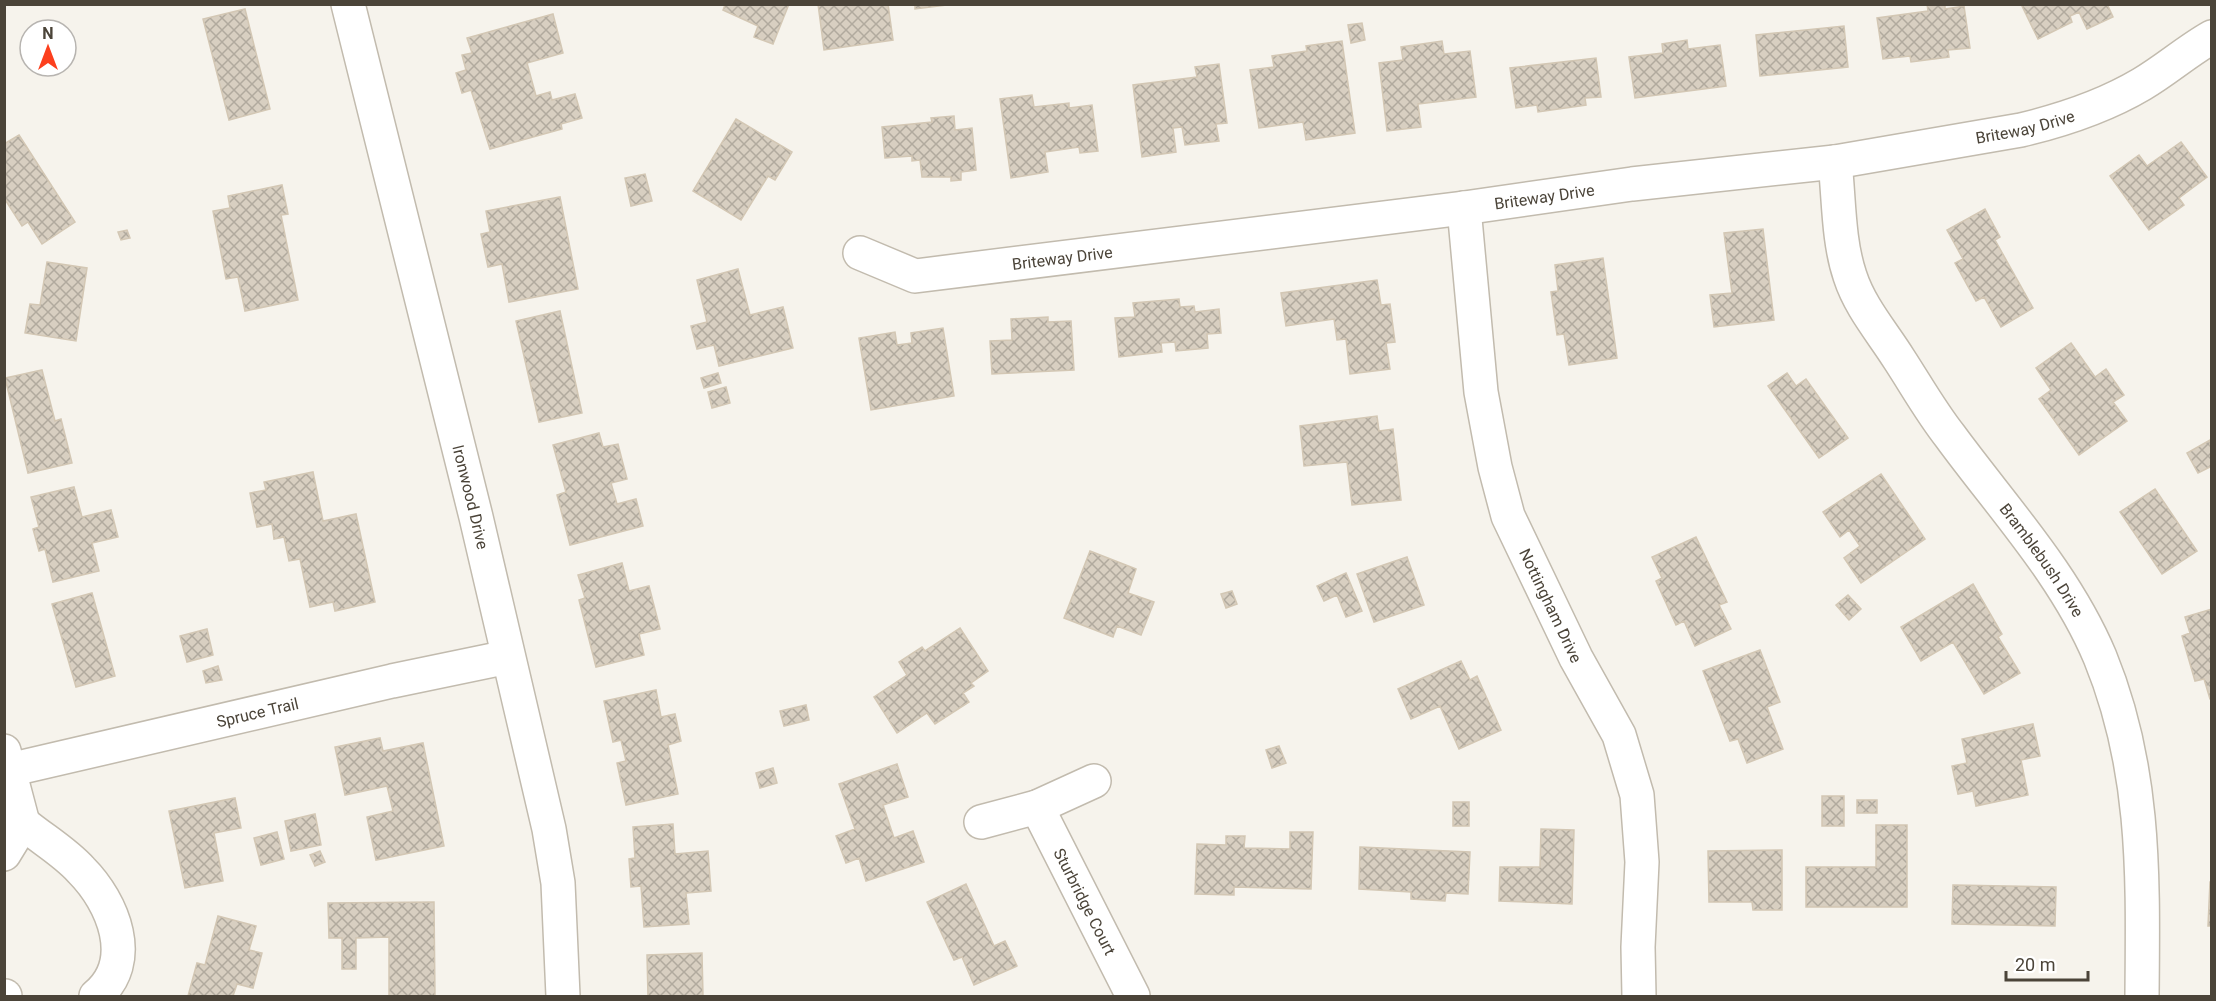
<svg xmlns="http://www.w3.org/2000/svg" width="2216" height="1001" font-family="Roboto,sans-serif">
<defs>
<pattern id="building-cross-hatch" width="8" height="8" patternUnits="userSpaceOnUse" patternTransform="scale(1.5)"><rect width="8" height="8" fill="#d8cfc1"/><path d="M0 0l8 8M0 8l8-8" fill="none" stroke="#b1aa9e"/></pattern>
</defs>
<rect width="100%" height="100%" fill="#f6f3ec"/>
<!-- building -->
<path fill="url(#building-cross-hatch)" stroke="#d3c7b4" stroke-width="1.5" d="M723,4H789L773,44L754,37L758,26L723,10L725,5Z
M818,4H888L893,40L824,50Z
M915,4H955L915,9Z
M1927,4H1945V9L1964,6L1970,48L1948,50L1949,57L1911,62L1910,56L1883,59L1877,18L1928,11Z
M2021,4H2107L2113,17L2087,29L2079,12L2070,16L2072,22L2038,39Z
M245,9L270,109L229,120L203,19Z
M553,14L563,53L527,63L536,96L550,92L552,100L575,94L582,118L561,124L562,129L490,149L471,90L462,93L456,73L466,70L462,55L472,53L467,38Z
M1362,23L1365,40L1351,43L1348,25Z
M1844,26L1848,67L1760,76L1756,35Z
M1687,40L1688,49L1720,45L1726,86L1635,98L1629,57L1663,53L1662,44Z
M1342,41L1355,133L1306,140L1303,122L1259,128L1250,70L1274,67L1272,56L1307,51L1306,46Z
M1442,41L1444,54L1470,51L1476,97L1418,104L1421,127L1387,131L1379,63L1403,60L1401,47Z
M1596,58L1601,97L1585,98L1586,105L1538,112L1537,105L1516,108L1510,68Z
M1219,64L1227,123L1216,124L1219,141L1185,145L1182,127L1173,128L1176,152L1142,157L1133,85L1197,77L1195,67Z
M1032,95L1034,107L1069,103V108L1092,105L1098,151L1080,153L1079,147L1045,152L1048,172L1011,178L1000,99Z
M954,116L955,130L972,128L976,170L961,172V180L951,181V177H922L920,160L912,161V156L885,158L882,127L932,122L931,118Z
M736,119L792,152L775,180L768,176L741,220L693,191Z
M19,135L75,222L42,244L28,222L22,226L4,198V144Z
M2181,142L2207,177L2179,198L2184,205L2149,230L2110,176L2139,155L2147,166Z
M645,174L652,201L631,206L625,178Z
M282,185L288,214L281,215L298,300L245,311L238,277L226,279L213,211L230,208L228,196Z
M560,197L578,289L509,302L502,264L488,267L481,234L490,232L486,211Z
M1985,209L2000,237L1995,240L2033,308L2001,327L1984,297L1976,301L1955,263L1963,259L1947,230Z
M1763,229L1774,320L1714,327L1710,295L1732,293L1724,233Z
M127,230L130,238L121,240L118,232Z
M1603,258L1617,358L1569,365L1564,334L1557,335L1551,292L1558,291L1555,265Z
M47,262L87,268L76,341L25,333L30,304L40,305Z
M738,269L750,315L783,307L793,348L719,366L714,345L697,349L691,326L707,322L697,280Z
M1377,280L1381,305L1390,304L1395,342L1386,343L1390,369L1350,374L1346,339L1337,340L1334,319L1286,326L1281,293Z
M1179,299L1180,307L1194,306L1195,312L1219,309L1221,333L1207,334L1208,348L1176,351L1175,342L1161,343L1162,352L1119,357L1115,318L1135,317L1133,303Z
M560,311L582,413L539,422L516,321Z
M1048,317V322L1071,321L1074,370L992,374L990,341L1012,340L1011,319Z
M943,328L954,396L871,410L859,338L895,332L897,345L912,343L911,333Z
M2071,343L2095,377L2106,369L2124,395L2113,402L2127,421L2079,455L2039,399L2051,390L2036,368Z
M42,370L55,421L61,419L72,463L28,473L5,378Z
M718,373L721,383L704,388L701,378Z
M1787,373L1796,386L1806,379L1848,438L1819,458L1768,386Z
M726,387L730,403L712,408L708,392Z
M1377,416L1379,431L1393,429L1401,500L1352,505L1347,462L1304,466L1300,426Z
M599,433L603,447L618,444L627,479L611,483L617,504L636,499L643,526L570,545L557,495L566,492L553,445Z
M2210,440L2212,466L2198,473L2187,453Z
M313,472L323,521L356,514L375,602L335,611L333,602L310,607L300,559L289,561L284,537L274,539L272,524L257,527L250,493L266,490L264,482Z
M1881,474L1925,539L1861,583L1844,558L1860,546L1849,530L1840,537L1823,512Z
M74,487L82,517L111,510L118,537L92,543L99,571L53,582L45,549L39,551L33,529L39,527L31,497Z
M2155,489L2197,551L2162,574L2120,512Z
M1696,537L1727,602L1719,605L1731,629L1695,646L1684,621L1676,625L1656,581L1662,578L1652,557Z
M1090,551L1136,569L1128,593L1154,602L1141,635L1117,626L1113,637L1064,618Z
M1407,557L1424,605L1374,622L1357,574Z
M622,563L629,591L649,586L660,629L639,634L644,655L596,667L579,600L585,598L578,575Z
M1346,573L1362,611L1346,617L1337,595L1324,601L1317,586Z
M1973,584L2002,634L1998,637L2020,673L1984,694L1953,642L1921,661L1901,627Z
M1232,591L1237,604L1226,608L1221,594Z
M92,593L115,676L76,687L52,604Z
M1848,595L1861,609L1849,620L1836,605Z
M2212,609V699H2210L2204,679L2195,681L2182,636L2190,633L2185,617Z
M960,628L988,671L971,683L974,686L963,693L969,702L935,724L927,713L897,733L874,697L907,675L899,662L922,647L925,651Z
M207,629L213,655L187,662L180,636Z
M1760,650L1780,702L1767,707L1783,749L1747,763L1738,739L1730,741L1703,671Z
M1461,661L1470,680L1477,676L1501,730L1459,749L1440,706L1411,719L1398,689Z
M218,666L222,680L206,683L203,671Z
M656,690L661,717L675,714L681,741L668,745L678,794L626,805L617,763L626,761L621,740L613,742L604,701Z
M806,705L809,720L784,726L780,711Z
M2033,724L2040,756L2021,760L2028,795L1976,806L1973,791L1958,794L1952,766L1967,763L1962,739Z
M380,738L383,751L423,743L444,846L376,860L367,817L393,811L387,786L345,795L335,747Z
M1279,746L1286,763L1272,768L1266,750Z
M897,764L908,797L883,805L894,838L913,831L924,862L866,881L859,858L846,863L836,836L855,829L839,784Z
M773,768L777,783L760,788L756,773Z
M1822,796H1844V826H1822Z
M235,798L241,828L214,833L223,881L185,888L169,811Z
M1857,800H1877V813H1857Z
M1453,802H1469V826H1453Z
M315,814L321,845L291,851L285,821Z
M673,824L675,854L708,851L711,891L686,893L689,924L644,927L641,886L631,887L629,859L635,858L633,827Z
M1876,825H1907V907H1806V867H1876Z
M1541,829L1574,830L1572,904L1499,901L1500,867H1540Z
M277,832L284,859L261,865L254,838Z
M1290,832H1313L1311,889L1234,887V895L1195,894L1197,844L1226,845V836H1245L1244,848L1290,849Z
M1360,847L1470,852L1468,894L1446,893L1445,901L1411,899V892L1359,889Z
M1782,850V910H1753L1752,902H1709L1708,851Z
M320,851L325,862L315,866L310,855Z
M2210,882H2212V926H2208Z
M966,884L994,946L1005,941L1017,966L974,985L962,957L954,960L927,902Z
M1953,885L2056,887L2055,926L1952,924Z
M434,902L435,996H389V937L356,938V969H342V938H329L328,903Z
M218,916L256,926L249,950L262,953L253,988L237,984L233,996H188L197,963L205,965Z
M702,953L703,996H648L647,955Z"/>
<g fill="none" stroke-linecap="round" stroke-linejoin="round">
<!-- minor casing -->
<g stroke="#c2bbae" stroke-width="36">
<g id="minor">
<path id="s1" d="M348,4L476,517L549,829L558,883L563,996"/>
<path id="s2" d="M1835,162C1839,198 1838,241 1850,276C1860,307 1882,332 1899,359C1916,385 1931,412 1950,436C2002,507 2065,574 2100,657C2146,769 2143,877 2142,996"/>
<path id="s3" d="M1464,208L1481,392L1495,467L1508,516L1576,658L1619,735L1637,795L1642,862L1638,947L1639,996"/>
<path id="s4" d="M860,253L915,276L1464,208L1632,184L1835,162L2021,130C2063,120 2105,106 2142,84C2166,70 2187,51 2212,37"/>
<path d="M4,751L23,823"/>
<path id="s5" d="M9,770L392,681L508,657"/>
<path id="s6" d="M1037,807L1133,996"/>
<path d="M981,822L1037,807L1094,781"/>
<path d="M4,854L23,823C42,839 65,852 81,870C113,902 138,962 96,996"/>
<path d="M4,996H5"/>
</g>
</g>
<!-- minor -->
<use href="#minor" stroke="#fff" stroke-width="33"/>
</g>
<g text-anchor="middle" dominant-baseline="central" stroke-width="6" stroke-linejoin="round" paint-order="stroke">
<!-- street labels -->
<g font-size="16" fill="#4b4439" stroke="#fff">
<text stroke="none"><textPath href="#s4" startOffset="1180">Briteway Drive</textPath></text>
<text stroke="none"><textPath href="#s4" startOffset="694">Briteway Drive</textPath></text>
<text stroke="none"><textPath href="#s4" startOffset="208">Briteway Drive</textPath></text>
<text stroke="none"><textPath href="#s1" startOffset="508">Ironwood Drive</textPath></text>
<text stroke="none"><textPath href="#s2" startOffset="459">Bramblebush Drive</textPath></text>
<text stroke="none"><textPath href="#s3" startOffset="411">Nottingham Drive</textPath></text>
<text stroke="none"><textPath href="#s5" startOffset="255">Spruce Trail</textPath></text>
<text stroke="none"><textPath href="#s6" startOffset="106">Sturbridge Court</textPath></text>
</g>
</g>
<!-- border -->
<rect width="2216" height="1001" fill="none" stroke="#4b4439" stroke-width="12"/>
<!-- north arrow -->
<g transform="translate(48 48)"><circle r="28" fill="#ffffff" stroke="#b7b4b0" stroke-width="1.5"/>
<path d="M0-4.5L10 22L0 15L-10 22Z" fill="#fc3f1d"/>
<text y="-9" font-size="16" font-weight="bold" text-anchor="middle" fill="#4b4439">N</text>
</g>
<!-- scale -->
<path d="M2006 971v9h82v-9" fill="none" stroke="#4b4439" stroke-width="3"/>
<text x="2015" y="971" font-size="18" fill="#4b4439" stroke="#ffffff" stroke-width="4.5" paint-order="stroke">20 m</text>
</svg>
